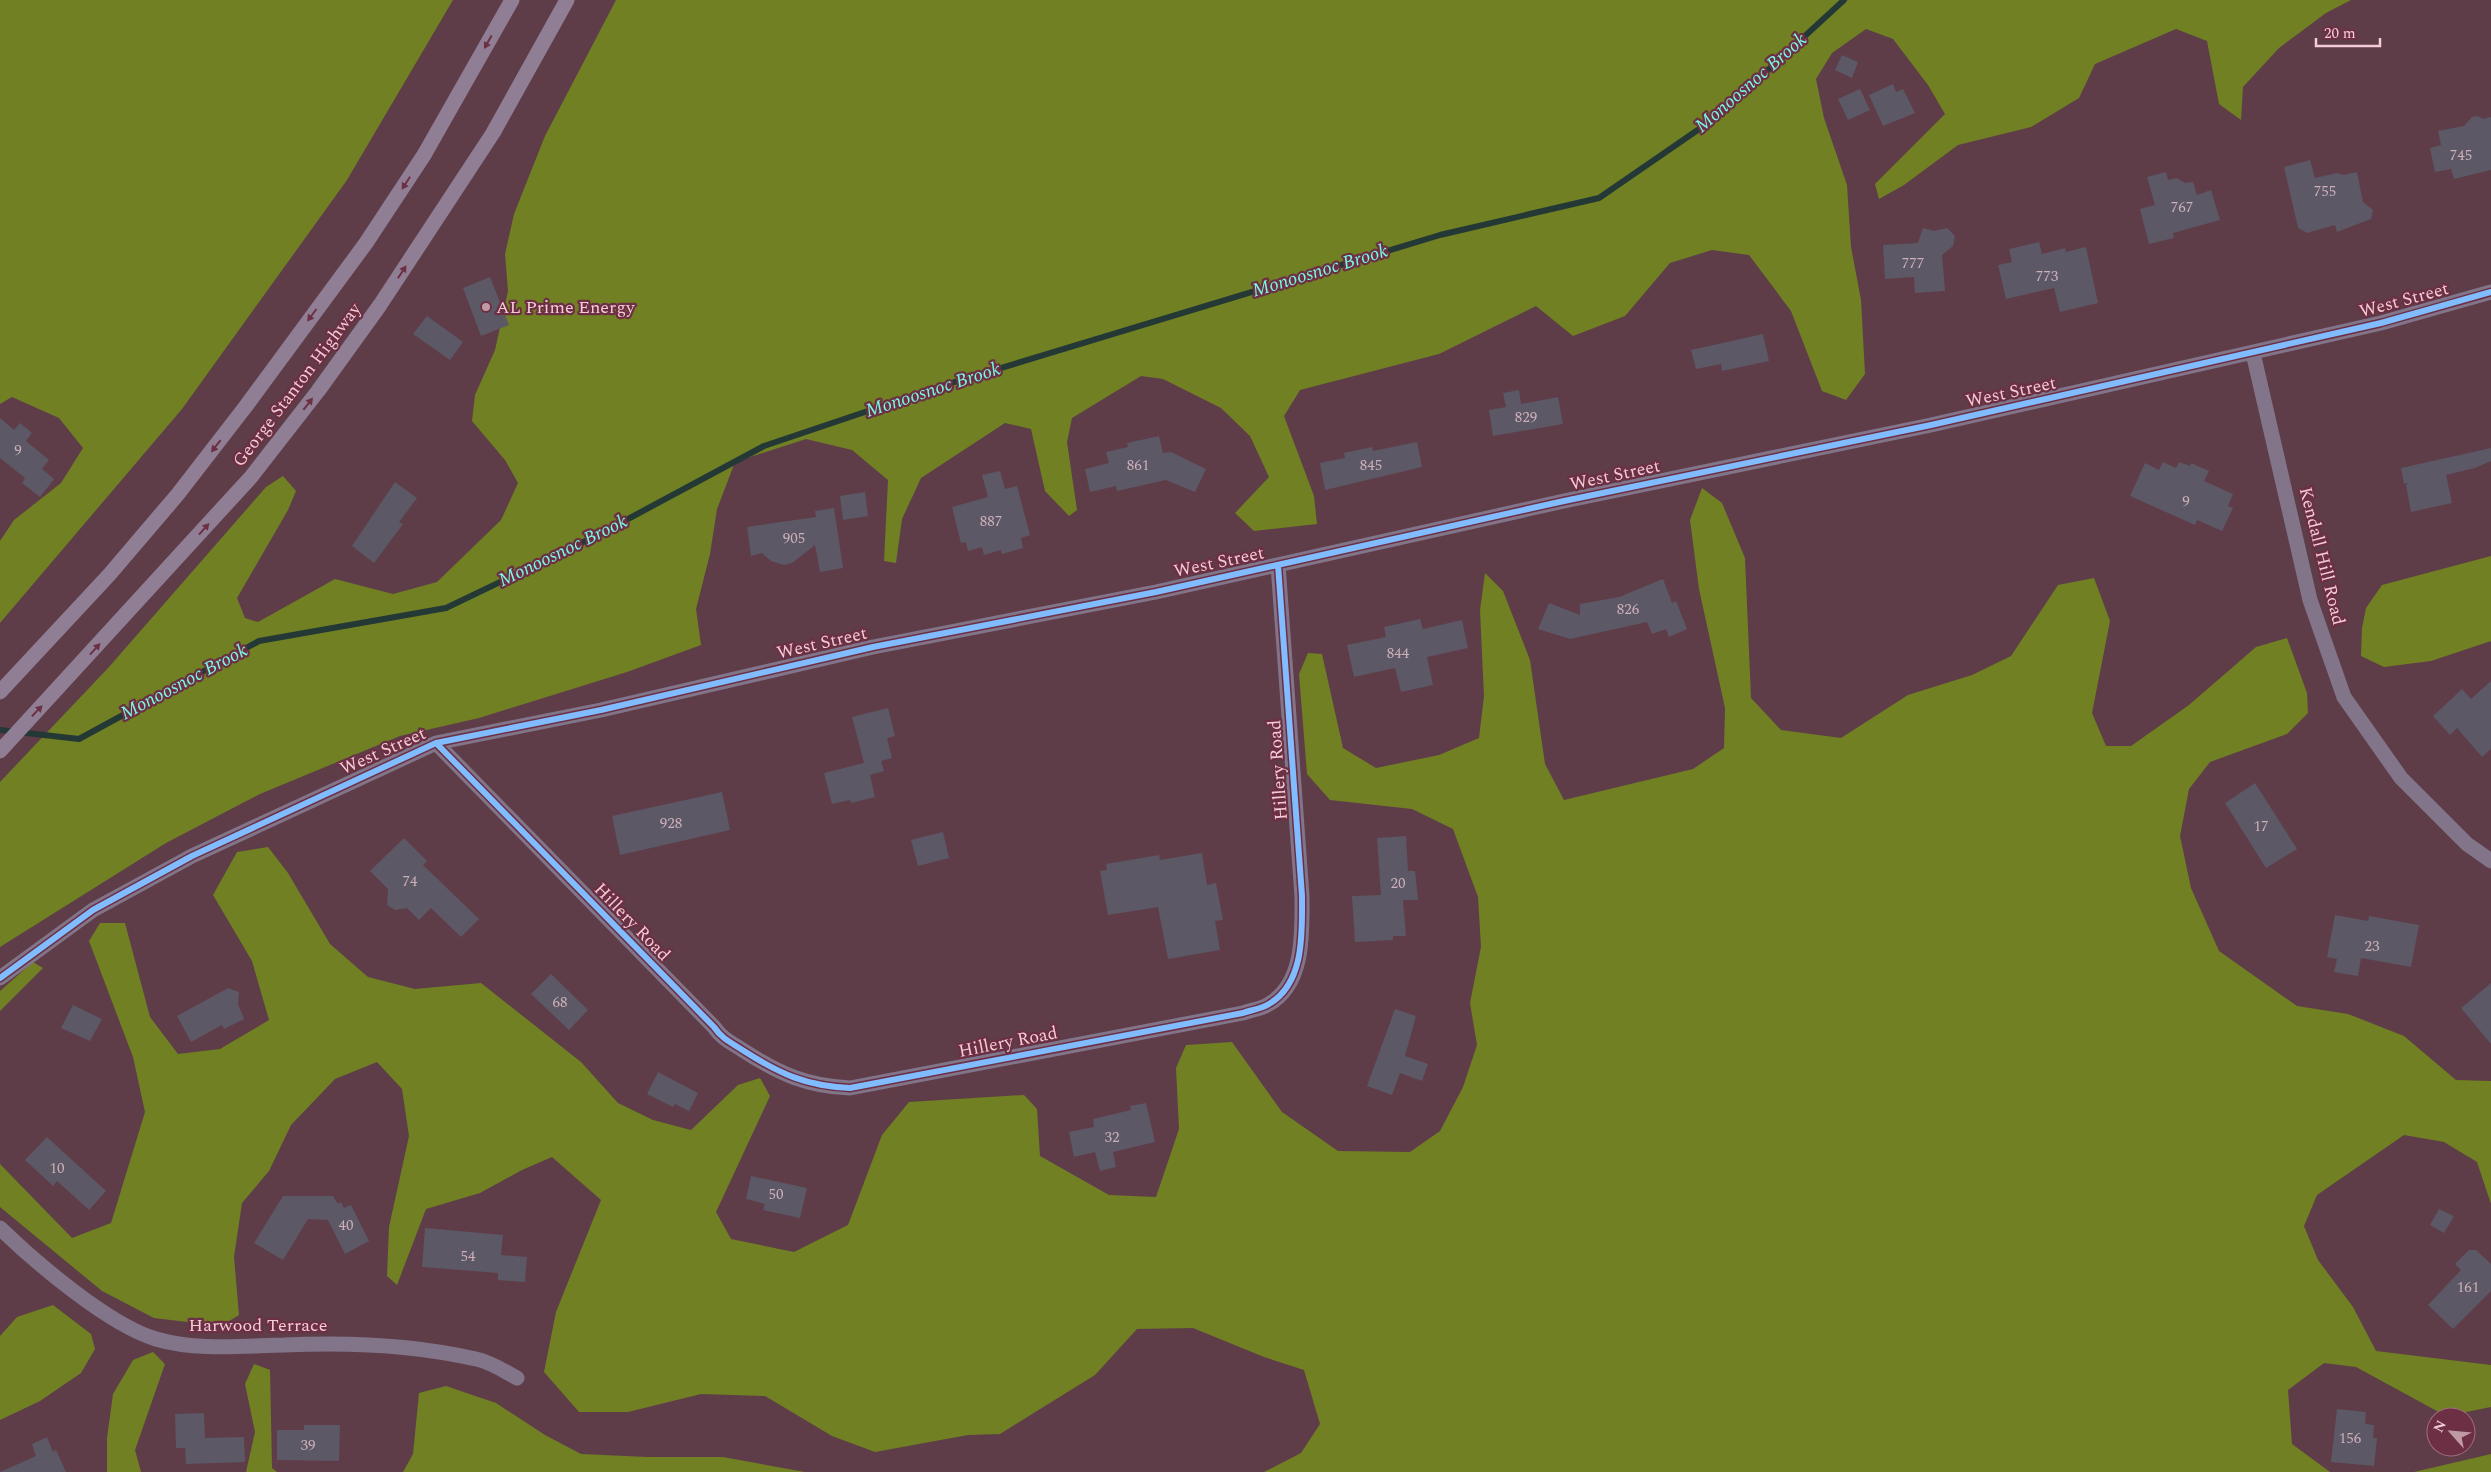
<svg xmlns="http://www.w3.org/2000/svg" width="2491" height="1472" font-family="Spectral,serif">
<rect width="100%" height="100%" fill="#5e3d48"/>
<!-- forest -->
<path fill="#708023" d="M0,0H453L347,180L182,409L0,623V541L14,520L61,483L83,448L59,418L12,397L0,404Z
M616,0H2351L2326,13L2279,48L2243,87L2241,120L2219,104L2207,41L2176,29L2095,64L2079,98L2031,127L1958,145L1904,185L1879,199L1875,184L1945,114L1928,85L1893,39L1866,29L1832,53L1816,79L1824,118L1847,185L1851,247L1861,300L1865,374L1846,400L1822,391L1791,311L1749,255L1712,250L1670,263L1625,316L1573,336L1536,306L1439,354L1300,390L1284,416L1314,496L1317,524L1254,531L1235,513L1269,477L1250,436L1221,408L1163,379L1141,376L1072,418L1067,442L1077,510L1069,516L1045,491L1031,429L1005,423L921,478L902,519L896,563L884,561L888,480L852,450L806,439L735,462L717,509L710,554L696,609L701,645L627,672L479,718L400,736L260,794L166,843L0,947V782L109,667L266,487L283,476L296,491L288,510L237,598L245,618L258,622L335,579L393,594L437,582L501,520L518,483L505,460L472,421L475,395L495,350L508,291L505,254L514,214L545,136Z
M1702,488L1722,503L1745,558L1751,698L1781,730L1841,738L1908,695L1972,675L2011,656L2058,585L2094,578L2110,621L2092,713L2106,746H2131L2189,705L2256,647L2287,638L2307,693L2308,713L2287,734L2210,762L2189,789L2180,836L2191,888L2219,951L2297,1006L2348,1014L2404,1036L2456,1080L2491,1081V1204L2477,1162L2444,1142L2404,1135L2317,1195L2304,1226L2318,1260L2353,1307L2376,1351L2491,1365V1407L2446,1416L2356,1367L2324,1363L2288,1390L2292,1444L2330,1472H1264L1301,1453L1320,1424L1304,1370L1264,1357L1193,1328L1137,1329L1095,1375L1000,1434L968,1435L875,1452L832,1436L765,1396L701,1394L628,1412H579L544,1372L556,1312L601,1200L552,1157L522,1170L480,1193L426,1209L397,1285L387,1276L389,1227L409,1136L402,1089L377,1062L335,1079L291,1125L269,1171L242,1203L234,1257L239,1315L221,1326L154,1318L102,1291L0,1207V1164L72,1238L111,1223L145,1112L133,1057L89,941L100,923H125L150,1017L178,1054L220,1049L269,1020L252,961L213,895L237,852L268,847L288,873L330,944L368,977L415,989L481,983L581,1062L618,1103L653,1120L691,1130L738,1085L760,1078L770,1096L716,1212L731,1239L794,1252L848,1225L882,1135L909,1102L1024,1095L1037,1109L1040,1156L1109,1195L1156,1197L1179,1129L1176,1068L1186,1045L1232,1042L1282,1112L1338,1151L1410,1152L1440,1131L1463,1087L1477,1045L1470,1003L1481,947L1478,897L1453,829L1412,809L1330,800L1307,774L1299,674L1308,653L1322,654L1343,748L1376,768L1439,755L1479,738L1484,696L1480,610L1485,573L1503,591L1530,660L1545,764L1564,800L1693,769L1724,748L1725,708L1699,589L1690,520Z
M2491,556V641L2431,661L2384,667L2361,656L2362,628L2366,608L2382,585Z
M33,962L43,968L0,1011V991Z
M53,1305L91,1334L95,1349L81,1373L40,1401L0,1420V1336L17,1317Z
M153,1352L165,1364L135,1450L141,1472H107V1438L113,1394L133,1360Z
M254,1364L270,1370L272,1468L277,1472H246L255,1432L245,1384Z
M446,1386L496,1403L545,1435L581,1454L647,1457H723L805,1472H403L413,1454L419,1393Z
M2491,1454V1472H2414Z"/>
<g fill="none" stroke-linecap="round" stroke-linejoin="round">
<!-- stream -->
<path stroke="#243835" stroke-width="6" d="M0,730L79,739L259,641L446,608L600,534L764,446L948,384L1440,235L1599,198L1718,116L1844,0"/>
</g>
<!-- building -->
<path fill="#5c5865" d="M1842,55L1858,62L1852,78L1835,70Z
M1893,84L1896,92L1903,89L1915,113L1883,126L1869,95Z
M1860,89L1870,110L1848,120L1838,99Z
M2478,116L2483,119L2491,117V170L2454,179L2451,169L2435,172L2430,148L2441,145L2438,131L2464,126L2472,117Z
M2310,160L2315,178L2337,173L2343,175L2357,172L2363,202L2373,210L2371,219L2337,232L2335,225L2307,233L2298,228L2284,167Z
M2166,172L2168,180L2177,178L2185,183L2193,182L2197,195L2211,190L2220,220L2173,233L2174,238L2149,244L2140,209L2155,205L2147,177Z
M1923,228L1934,231L1947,228L1955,236L1953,246L1942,255L1945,291L1915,293L1914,277L1885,279L1883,245L1918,243Z
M2039,242L2042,254L2065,248L2066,252L2086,247L2098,303L2060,312L2054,288L2006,299L1998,265L2012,262L2009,249Z
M490,277L509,325L481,336L463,288Z
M427,316L463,342L450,360L413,334Z
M1763,334L1769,361L1722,371L1721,364L1696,369L1691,350Z
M1519,390L1521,404L1558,397L1563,424L1493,436L1489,410L1506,407L1503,393Z
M0,418L14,430L20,423L32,433L26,441L49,460L42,469L54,479L40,497L22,483L25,478L0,458Z
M1159,436L1163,453L1171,452L1206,469L1195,492L1166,480L1117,491L1116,486L1090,492L1085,469L1109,463L1106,452L1128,447L1127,443Z
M1417,442L1422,467L1325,490L1320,463L1345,458L1344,453L1372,447L1373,451Z
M2491,448V461L2475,468L2446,475L2452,503L2411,512L2406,485L2409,483L2404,484L2401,468Z
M2163,462L2176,468L2179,462L2190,466L2191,463L2209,471L2204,481L2233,494L2228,506L2233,508L2222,531L2197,520L2195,525L2130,496L2145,463L2159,470Z
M1000,471L1005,489L1017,486L1030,535L1021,538L1023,548L1002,554L1001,550L984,555L982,547L968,551L966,542L961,543L952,507L988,497L982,475Z
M395,482L417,498L399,522L403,524L374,563L352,546Z
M865,492L868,516L843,520L840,496Z
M834,508L843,568L820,572L815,545L792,563L784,565L771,561L762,553L751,556L747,527L816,517L815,511Z
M1663,579L1672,603L1676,601L1687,629L1669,637L1666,629L1652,634L1647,622L1570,639L1538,629L1549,603L1580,615V604L1619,597Z
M1420,619L1423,629L1462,620L1468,648L1427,657L1433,685L1401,692L1395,668L1354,677L1347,645L1386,637L1384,627Z
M2491,681V749L2482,757L2457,728L2450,735L2433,716L2462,689L2471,699Z
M888,708L895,736L887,738L892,758L881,761L884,771L870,775L875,797L851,803L850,800L832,804L824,773L864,763L852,717Z
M2255,783L2297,849L2266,868L2225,803Z
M722,792L730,830L620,855L612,816Z
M943,832L949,858L918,866L911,840Z
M1406,836L1408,871H1415L1418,900H1403L1406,936H1393V940L1355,942L1352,896L1381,895L1377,838Z
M404,838L427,861L423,865L479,919L461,937L431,908L419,920L407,908L395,910L387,905L388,889L370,871Z
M1202,853L1207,885L1216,883L1223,920L1215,921L1220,950L1168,959L1158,907L1108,915L1100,871L1107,870L1106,864L1159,855L1160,860Z
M2335,915L2368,921L2369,916L2419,925L2411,967L2361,958L2358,976L2334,972L2337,959L2327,957Z
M551,974L588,1010L569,1030L531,994Z
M2491,983V1044L2461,1008Z
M228,988L239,992L238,1004L244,1019L224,1029L222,1025L191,1042L177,1016Z
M73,1005L102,1019L90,1041L61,1028Z
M1395,1009L1416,1016L1405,1056L1428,1064L1422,1081L1400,1073L1392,1095L1367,1086Z
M658,1072L698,1093L689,1111L675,1104L673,1107L647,1094Z
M1146,1103L1155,1142L1113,1152L1116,1167L1100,1171L1095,1152L1074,1157L1069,1132L1094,1127L1093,1119L1131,1110L1130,1106Z
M47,1137L106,1191L89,1210L57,1181L53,1186L25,1160Z
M751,1176L807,1188L800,1218L763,1210L765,1204L746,1199Z
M283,1196H333L338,1204L341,1202L344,1208L351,1205L369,1241L345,1254L328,1220L308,1219L283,1260L254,1243Z
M2439,1209L2454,1216L2444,1233L2430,1225Z
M425,1228L503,1235L501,1255L527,1257L525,1282L498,1280V1273L422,1267Z
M2469,1250H2476L2491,1264V1291L2453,1329L2428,1305L2461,1270L2455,1264Z
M2337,1409L2366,1412L2365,1424L2374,1425L2373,1438H2377L2374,1466L2331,1462Z
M204,1413L205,1438L244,1437L245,1462L186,1464L185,1448H176L175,1414Z
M304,1425H340L339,1461L277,1460V1430H304Z
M47,1437L53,1452L56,1450L66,1472H0L36,1456L32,1444Z"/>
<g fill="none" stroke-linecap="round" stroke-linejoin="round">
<!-- minor -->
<path stroke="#82758a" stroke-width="15" d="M2253,353L2310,600L2344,697L2401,778L2467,844L2491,861
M436,743L714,1027C722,1039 732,1043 744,1051C780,1074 806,1086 850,1088L1243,1013C1251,1010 1261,1009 1269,1004C1305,983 1302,932 1302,896L1278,565
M0,978L93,910L192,856L436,743L601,710L873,647L1156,592L1564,501L1931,425L2381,323L2491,292
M0,1228C36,1263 109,1325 156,1339C197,1351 242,1346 284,1345C347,1342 415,1345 476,1359C491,1362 504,1371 517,1378"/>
<!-- trunk -->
<path stroke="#907e94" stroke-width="15" d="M0,692L109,575L178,494L246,406L366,243L424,155L512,0
M0,751L251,477L318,391L380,305L493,133L567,0"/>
<!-- cycleway casing -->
<g stroke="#6c2f43" stroke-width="9">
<path id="cycleway" d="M436,743L714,1027C722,1039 732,1043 744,1051C780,1074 806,1086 850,1088L1243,1013C1251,1010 1261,1009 1269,1004C1305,983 1302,932 1302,896L1278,565
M0,978L93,910L192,856L436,743L601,710L873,647L1156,592L1564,501L1931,425L2381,323L2491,292"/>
</g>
<!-- cycleway -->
<use href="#cycleway" stroke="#80bcff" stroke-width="6"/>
</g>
<!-- one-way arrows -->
<defs><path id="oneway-solid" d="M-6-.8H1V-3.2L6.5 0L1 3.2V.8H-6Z" transform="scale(1.25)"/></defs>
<g fill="#6c2f43">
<use href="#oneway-solid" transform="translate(488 42) rotate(119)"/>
<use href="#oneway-solid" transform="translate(406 183) rotate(123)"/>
<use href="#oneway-solid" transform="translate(402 272) rotate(-57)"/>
<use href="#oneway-solid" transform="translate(312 315) rotate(127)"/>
<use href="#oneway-solid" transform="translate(308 404) rotate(-52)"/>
<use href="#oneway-solid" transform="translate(216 446) rotate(128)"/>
<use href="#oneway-solid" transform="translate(204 529) rotate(-48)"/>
<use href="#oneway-solid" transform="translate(95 649) rotate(-48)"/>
<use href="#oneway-solid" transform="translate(37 711) rotate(-46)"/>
</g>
<!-- markers -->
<circle fill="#bf9aa4" stroke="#6c2f43" stroke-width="2" cx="486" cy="307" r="5"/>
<g text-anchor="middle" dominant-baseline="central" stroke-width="4.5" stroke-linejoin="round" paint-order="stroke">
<!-- number labels -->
<g font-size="15" fill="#cdafba">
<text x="2461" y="155">745</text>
<text x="2325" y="191">755</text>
<text x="2182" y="207">767</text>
<text x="1913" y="263">777</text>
<text x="2047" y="276">773</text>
<text x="1526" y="417">829</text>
<text x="18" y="450">9</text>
<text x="1138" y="465">861</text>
<text x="1371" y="465">845</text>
<text x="2186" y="501">9</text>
<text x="991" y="521">887</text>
<text x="794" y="538">905</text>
<text x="1628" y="609">826</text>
<text x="1398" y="653">844</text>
<text x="671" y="823">928</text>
<text x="2261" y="826">17</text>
<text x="410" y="881">74</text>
<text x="1398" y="883">20</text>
<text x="2372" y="946">23</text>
<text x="560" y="1002">68</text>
<text x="1112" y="1137">32</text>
<text x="57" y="1168">10</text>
<text x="776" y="1194">50</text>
<text x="346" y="1225">40</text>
<text x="468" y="1256">54</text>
<text x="2468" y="1287">161</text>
<text x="2350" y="1438">156</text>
<text x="308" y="1445">39</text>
</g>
<!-- street labels -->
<g font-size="18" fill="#f3ccd6" stroke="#6c2f43">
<text transform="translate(2404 300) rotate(-15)">West Street</text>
<text transform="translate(297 385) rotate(-53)">George Stanton Highway</text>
<text transform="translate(2011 392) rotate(-12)">West Street</text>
<text transform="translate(1615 475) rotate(-12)">West Street</text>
<text transform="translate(2322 556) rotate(76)">Kendall Hill Road</text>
<text transform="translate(1219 562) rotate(-12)">West Street</text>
<text transform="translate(822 643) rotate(-13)">West Street</text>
<text transform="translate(383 751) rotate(-24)">West Street</text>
<text transform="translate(1278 770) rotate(-94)">Hillery Road</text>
<text transform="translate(632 922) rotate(46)">Hillery Road</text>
<text transform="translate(1008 1042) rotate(-11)">Hillery Road</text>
<text x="258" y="1325">Harwood Terrace</text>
</g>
<!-- poi labels -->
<g font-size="18" fill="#f3ccd6" stroke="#6c2f43" text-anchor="start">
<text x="496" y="307">AL Prime Energy</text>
</g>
<!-- water labels -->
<g font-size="19" font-style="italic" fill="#7af8e3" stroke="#6c2f43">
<text transform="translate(1751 83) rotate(-41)">Monoosnoc Brook</text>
<text transform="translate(1320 271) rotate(-17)">Monoosnoc Brook</text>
<text transform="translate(933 390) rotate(-18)">Monoosnoc Brook</text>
<text transform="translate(563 551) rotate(-26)">Monoosnoc Brook</text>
<text transform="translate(184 682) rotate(-28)">Monoosnoc Brook</text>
</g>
</g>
<!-- north arrow -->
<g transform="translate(2451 1432) rotate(297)"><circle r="24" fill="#6c2f43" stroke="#a26e7e"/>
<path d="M0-4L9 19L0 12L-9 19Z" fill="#bf9aa4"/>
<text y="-8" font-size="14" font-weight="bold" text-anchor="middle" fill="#f3ccd6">N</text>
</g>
<!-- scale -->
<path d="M2316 38v8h64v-8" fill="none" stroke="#f3ccd6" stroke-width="2.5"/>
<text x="2324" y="38" font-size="15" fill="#f3ccd6" stroke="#6c2f43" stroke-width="4" paint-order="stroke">20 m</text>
</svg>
